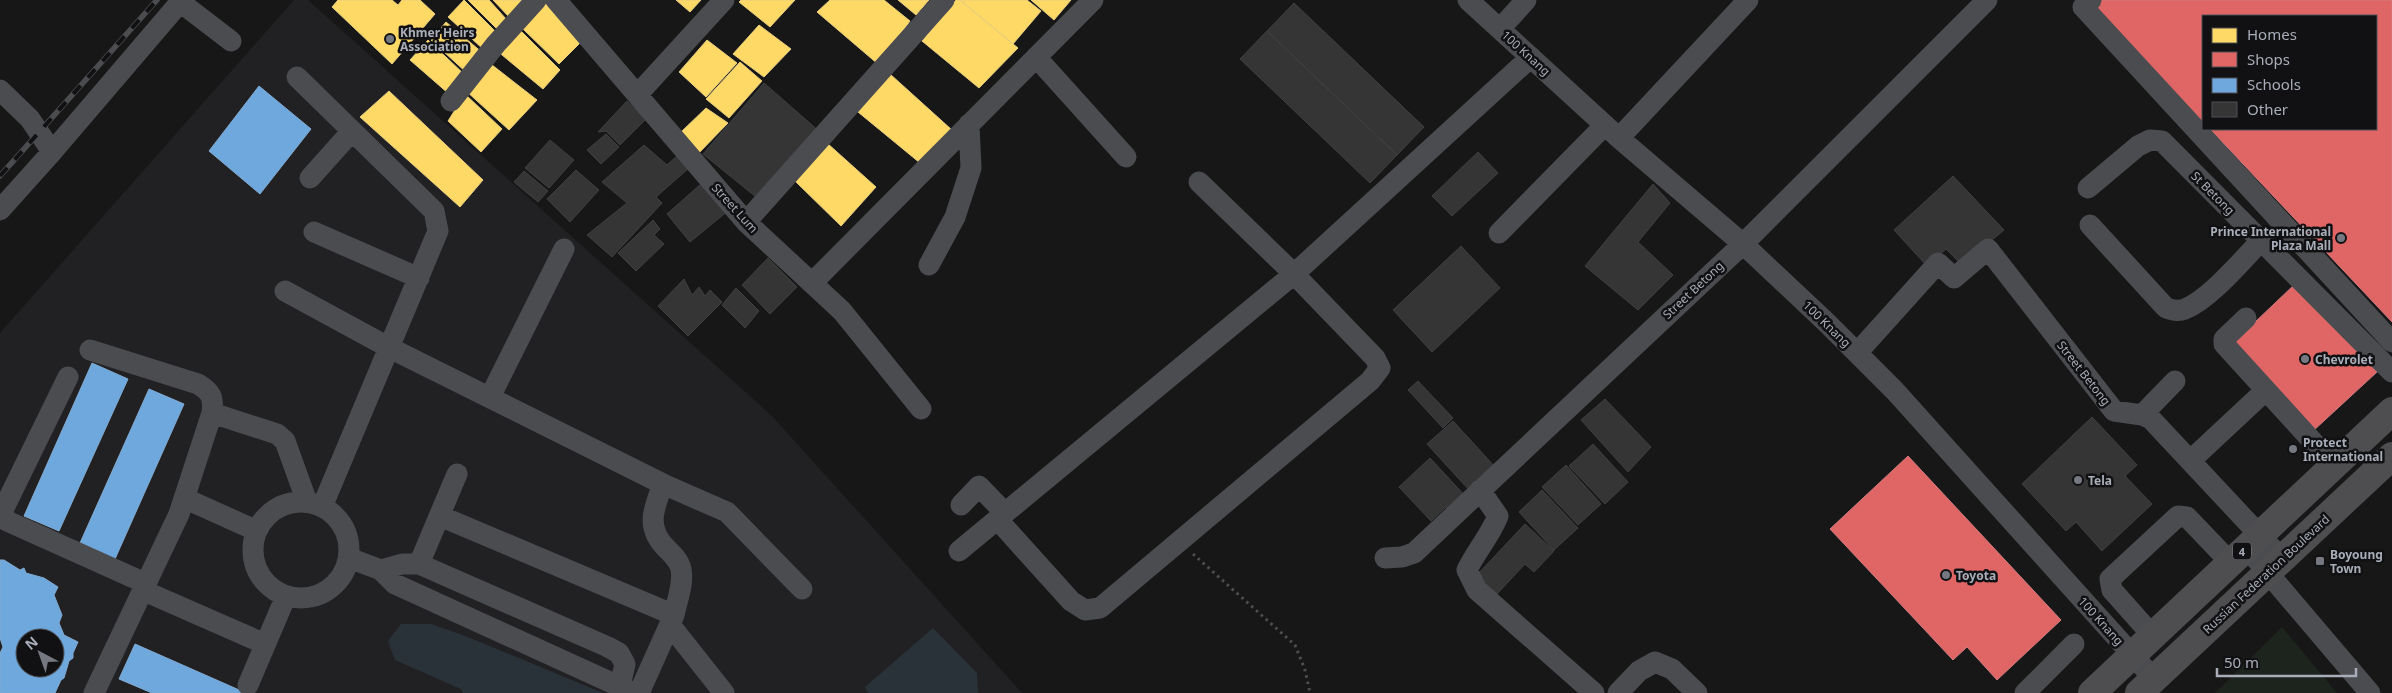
<svg xmlns="http://www.w3.org/2000/svg" width="2392" height="693" font-family="'Noto Sans',sans-serif">
<rect width="100%" height="100%" fill="#171717"/>
<!-- built -->
<path fill="#212123" fill-rule="evenodd" d="M294,0H308L772,416L1022,693H0V333ZM25,638H55V668H25Z"/>
<!-- green -->
<path fill="#1d241e" d="M2282,627L2337,693H2215Z"/>
<!-- water -->
<path fill="#2a3239" d="M401,624H431L468,637L603,693H463L461,689L395,660L388,641Z
M933,628L977,673L978,693H868L865,687Z"/>
<!-- homes -->
<path fill="#ffd966" stroke="#e5cc7f" d="M338,0H392L398,5L402,0H420L435,14L392,64L332,7Z
M464,0L497,33L483,49L448,17Z
M468,0H489L507,20L497,29Z
M493,0H530L510,18Z
M676,0H701L690,12Z
M741,0H795L770,27L739,2Z
M830,0H884L910,21L879,65L817,12Z
M898,0H929L916,15Z
M956,0H960L1018,48L979,88L922,41Z
M960,0H1027L1041,11L1013,44Z
M1031,0H1071L1054,20Z
M544,2L582,41L559,64L520,26Z
M446,22L484,54L468,74L431,40Z
M759,25L791,49L764,77L733,54Z
M517,27L560,70L543,89L496,50Z
M428,40L466,76L449,94L410,60Z
M707,40L737,63L706,97L679,72Z
M487,61L537,100L509,130L465,90Z
M740,62L762,81L729,118L706,99Z
M890,74L952,130L920,163L858,112Z
M389,91L483,180L460,207L360,117Z
M465,94L502,129L481,152L448,121Z
M706,108L728,123L696,156L680,133Z
M827,143L876,187L841,226L795,181Z"/>
<!-- shops -->
<path fill="#e06666" stroke="#cf7b7f" d="M2097,0H2392V322L2210,129H2376V16H2203V122L2092,4Z
M2294,285L2377,372L2313,431L2232,344Z
M1908,456L2061,620L1997,680L1967,647L1953,660L1830,529Z"/>
<!-- schools -->
<path fill="#6fa8dc" stroke="#80aad1" fill-rule="evenodd" d="M259,86L311,129L260,194L209,151Z
M92,363L128,379L59,531L24,516Z
M149,389L184,404L115,559L80,543Z
M0,560H4L20,570L24,568L26,573L44,578L58,587L54,595L62,615L59,623L64,635L78,642L73,653V658L69,661L64,678L61,680L55,693H0V653L3,647L0,638ZM25,638H55V668H25Z
M135,644L246,693H152L119,679Z"/>
<!-- building -->
<path fill="#353536" stroke="#3f4043" d="M1294,3L1424,127L1397,155L1267,31Z
M1267,31L1397,155L1370,183L1240,59Z
M764,83L821,133L761,201L703,154Z
M627,101L646,119L620,145L606,131L598,132Z
M606,134L619,147L601,164L587,150Z
M550,140L574,160L549,188L525,168Z
M644,145L667,165L677,156L689,168L656,197L662,203L612,257L587,235L627,203L602,182Z
M1478,152L1498,173L1452,216L1432,196Z
M576,170L599,190L570,222L547,199Z
M524,171L548,191L538,202L514,182Z
M1953,176L2004,230L1962,265L1946,249L1927,266L1894,230Z
M702,183L729,210L690,242L667,214Z
M1653,184L1670,203L1638,242L1673,275L1638,310L1585,266Z
M653,220L660,229L654,235L664,244L636,271L618,253Z
M1461,246L1500,288L1432,352L1393,310Z
M768,258L797,287L770,314L742,285Z
M684,279L692,295L699,287L705,296L710,290L722,302L688,336L658,306Z
M736,288L759,311L745,328L722,305Z
M1418,381L1453,418L1443,428L1408,390Z
M1605,399L1651,447L1628,472L1581,420Z
M2092,417L2137,465L2125,476L2152,504L2102,551L2076,522L2066,531L2022,484Z
M1453,421L1496,468L1470,491L1427,444Z
M1593,444L1628,482L1605,504L1569,466Z
M1430,458L1467,498L1452,513L1446,507L1431,521L1399,487Z
M1566,465L1601,504L1578,525L1542,487Z
M1542,490L1578,528L1554,550L1519,512Z
M1525,524L1554,551L1534,572L1525,564L1497,594L1477,575Z"/>
<g fill="none" stroke-linecap="round" stroke-linejoin="round">
<!-- path -->
<path stroke="#4d4e52" stroke-width="3" stroke-dasharray="2.5 4" stroke-linecap="butt" d="M1193,554L1295,645L1305,670L1310,693"/>
<!-- minor -->
<path stroke="#4b4c50" stroke-width="21" d="M556,0L746,222L842,311L921,409
M1468,0L1619,138L1743,244L1827,323L1895,391L2154,679
M2091,0L2083,7L2392,342
M180,2L231,41
M1500,29L1526,0
M1036,57L1126,157
M297,77L434,211L438,231L322,507
M0,90L30,119L52,152
M638,94L724,0
M451,101L496,44L536,0
M1619,138L1748,0
M310,178L352,131
M2088,188L2138,146L2150,140L2162,141L2392,372
M0,210L52,152L182,0
M746,222L944,0
M2090,225L2166,308C2173,310 2178,312 2185,309C2210,299 2242,260 2261,241
M314,232L419,278
M1499,233L1605,125
M929,265L955,217L971,168L969,124
M812,283L1093,0
M285,291L388,347L663,484L727,512L802,589
M2246,318L2224,339V344L2334,465
M90,350L198,384C211,392 214,397 212,413L179,514L94,693
M1857,353L1938,263L1954,278L1988,249L2114,411L2142,415L2151,419L2282,559
M68,377L2,512L7,521L145,583
M490,397L564,249
M212,413L277,434L285,441L307,502
M2142,415L2175,381
M2190,461L2265,391
M663,484C654,508 645,527 666,548C672,554 679,560 681,569C684,583 677,601 674,615
M1480,490L1498,516C1490,536 1476,551 1467,570L1477,590L1594,693
M184,498L257,531
M253 550a48 48 0 1 1 96 0a48 48 0 1 1-96 0Z
M961,505L979,486L1005,513
M440,516L674,615L639,693
M998,520L1071,601L1085,610L1100,608L1370,381L1380,368L1375,358L1294,274L1199,182
M2246,547L2370,693
M959,551L1294,274L1531,57
M349,558L381,570L395,584L634,693
M1385,558L1402,557L1414,553L1743,244L1987,0
M419,564L457,474
M381,570L402,564H419L608,647L619,653L625,664L620,686
M142,590L265,644
M671,626L724,693
M2152,635L2112,590L2110,579L2178,516L2187,517L2230,562
M248,685L286,596
M1618,693L1639,671L1655,662L1672,669L1697,693
M2025,693L2074,644"/>
<!-- highway -->
<path stroke="#4e4e51" stroke-width="28" d="M2092,693L2392,411
M2139,693L2392,456"/>
<!-- rail casing -->
<g stroke="#4b4c4f" stroke-width="5.5">
<path id="rail" d="M0,176L157,0"/>
</g>
<!-- rail -->
<use href="#rail" stroke="#111113" stroke-width="4" stroke-dasharray="11" stroke-linecap="butt"/>
</g>
<!-- markers -->
<g fill="#757880" stroke="#111113" stroke-width="2">
<circle cx="390" cy="39" r="5"/>
<circle cx="2341" cy="238" r="5"/>
<circle cx="2305" cy="359" r="5"/>
<circle cx="2293" cy="449" r="5"/>
<circle cx="2078" cy="480" r="5"/>
<rect x="2315" y="556" width="10" height="10" rx="2.5"/>
<circle cx="1946" cy="575" r="5"/>
</g>
<g text-anchor="middle" dominant-baseline="central" stroke-width="5" stroke-linejoin="round" paint-order="stroke">
<!-- shield labels -->
<rect fill="#111113" stroke="#7b7e86" stroke-width="1" x="2233" y="542.5" width="18" height="17" rx="4"/>
<g font-size="11" font-weight="bold" fill="#a8adb8">
<text x="2242" y="551">4</text>
</g>
<!-- poi labels -->
<g font-size="12" font-weight="bold" fill="#a8adb8" stroke="#111113" text-anchor="start">
<text x="400" y="32">Khmer Heirs<tspan x="400" dy="14">Association</tspan></text>
<text x="2331" y="231" text-anchor="end">Prince International<tspan x="2331" dy="14">Plaza Mall</tspan></text>
<text x="2315" y="359">Chevrolet</text>
<text x="2303" y="442">Protect<tspan x="2303" dy="14">International</tspan></text>
<text x="2088" y="480">Tela</text>
<text x="2330" y="554">Boyoung<tspan x="2330" dy="14">Town</tspan></text>
<text x="1956" y="575">Toyota</text>
</g>
<!-- street labels -->
<g font-size="12" fill="#a8adb8" stroke="#111113">
<text transform="translate(1526 53) rotate(42)">100 Knang</text>
<text transform="translate(2213 193) rotate(45)">St Betong</text>
<text transform="translate(735 208) rotate(48)">Street Lum</text>
<text transform="translate(1693 290) rotate(-43)">Street Betong</text>
<text transform="translate(1827 324) rotate(44)">100 Knang</text>
<text transform="translate(2084 373) rotate(52)">Street Betong</text>
<text transform="translate(2266 574) rotate(-43)">Russian Federation Boulevard</text>
<text transform="translate(2101 621) rotate(48)">100 Knang</text>
</g>
</g>
<!-- legend -->
<rect x="2202" y="15" width="175" height="115" fill="#111113" stroke="#4d4f55"/>
<rect x="2212" y="28" width="25" height="15" fill="#ffd966" stroke="#4d4f55"/>
<text x="2247" y="40" font-size="15" fill="#a8adb8">Homes</text>
<rect x="2212" y="52" width="25" height="15" fill="#e06666" stroke="#4d4f55"/>
<text x="2247" y="65" font-size="15" fill="#a8adb8">Shops</text>
<rect x="2212" y="78" width="25" height="15" fill="#6fa8dc" stroke="#4d4f55"/>
<text x="2247" y="90" font-size="15" fill="#a8adb8">Schools</text>
<rect x="2212" y="102" width="25" height="15" fill="#353536" stroke="#4d4f55"/>
<text x="2247" y="115" font-size="15" fill="#a8adb8">Other</text>
<!-- north arrow -->
<g transform="translate(40 653) rotate(319)"><circle r="24" fill="#111113" stroke="#4d4f55"/>
<path d="M0-4L9 19L0 12L-9 19Z" fill="#757880"/>
<text y="-8" font-size="14" font-weight="bold" text-anchor="middle" fill="#a8adb8">N</text>
</g>
<!-- scale -->
<path d="M2217 668v8h139v-8" fill="none" stroke="#a8adb8" stroke-width="2.5"/>
<text x="2224" y="668" font-size="15" fill="#a8adb8" stroke="#111113" stroke-width="4" paint-order="stroke">50 m</text>
</svg>
